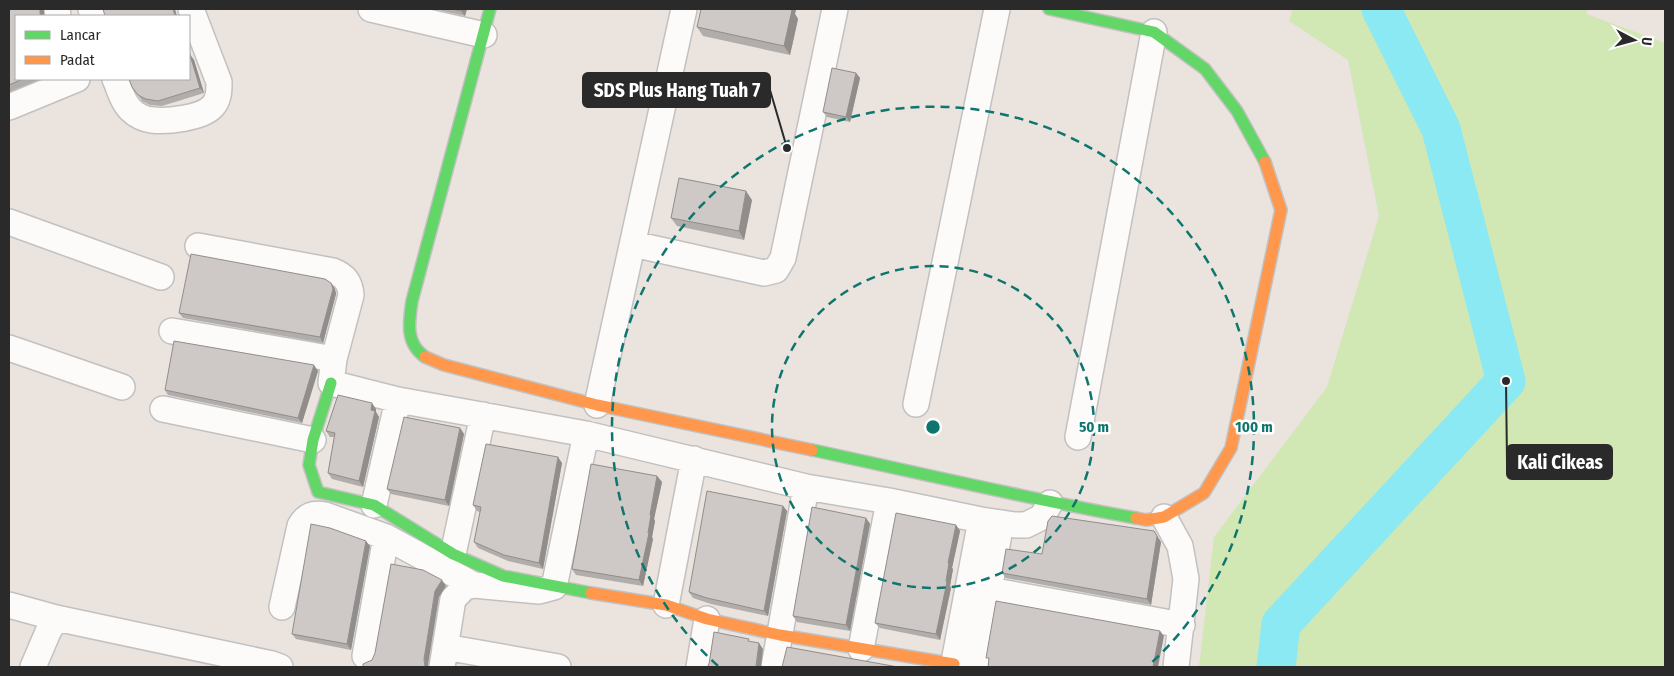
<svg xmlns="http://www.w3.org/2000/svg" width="1674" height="676" font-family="'Fira Sans Condensed',sans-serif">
<rect width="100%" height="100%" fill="#eae3de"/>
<!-- green -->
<path fill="#d1e7b4" d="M1293,9H1588L1586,14L1665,43V667H1199L1214,537L1327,387L1379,216L1348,60L1289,21Z"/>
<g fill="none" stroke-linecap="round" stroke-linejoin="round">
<!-- river -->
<path stroke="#8ae9f3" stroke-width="39" d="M1276,667L1281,624L1506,381L1441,129L1381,9"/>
<!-- street casing -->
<g stroke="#c2c1c1" stroke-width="28">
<path id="street" d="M57,9L58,16
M91,9L93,16
M371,9L484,35
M115,79C119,88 123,103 131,110C136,115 144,119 152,120C167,122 201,118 212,107C219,100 219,91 219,82L191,9
M9,107L77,79
M9,222L161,277
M633,244L764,273L776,270L783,258L835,9
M198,246L333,271C345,276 350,282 351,295L334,359L331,383L398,400L586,434L806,487L889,501L981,520L1015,525H1026L1042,517L1050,503
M172,331L334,359
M9,348L122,387
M916,404L997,9
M597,405L684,9
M163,409L313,440
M1078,437L1154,32
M374,505L398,400
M1164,517L1180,546L1186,579L1176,667
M453,554L483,415
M989,590L1182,625
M9,605L56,618L272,664L280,667
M666,605L694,459
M282,607L300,526C306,515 313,513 325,515L386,537L474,585
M445,647L558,667
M861,649L889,501
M365,656L386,537
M33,667L48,632L56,618
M442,667L453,599L465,587L474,585L539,591L554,587L586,434
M699,667L707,619
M774,667L806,487
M953,667L981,520
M975,667L1001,523"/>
</g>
<!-- fast casing -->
<g stroke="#c2c1c1" stroke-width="14">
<path id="fast" d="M1049,9L1154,32L1205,69L1237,111L1265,162
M425,357C405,343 409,322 412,301L490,9
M331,383L313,440L309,465L318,492L374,505L453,554L503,576L591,593
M812,450C920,473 1028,499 1136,518"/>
</g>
<!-- slow casing -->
<g stroke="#c2c1c1" stroke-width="14">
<path id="slow" d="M425,357L444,365L597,405L812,450
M1136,518L1146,520L1164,517L1204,493L1231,448L1281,210L1265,162
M591,593L666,605L707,619L780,635L954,664"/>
</g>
<!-- street -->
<use href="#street" stroke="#fcfbfa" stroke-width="25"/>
<!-- fast -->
<use href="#fast" stroke="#63d668" stroke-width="11"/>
<!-- slow -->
<use href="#slow" stroke="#ff974d" stroke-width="11"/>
</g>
<!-- wall -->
<path fill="#b1adaa" d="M9,9H44V16H16V79H41L9,92Z
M434,9H467L465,16Z
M701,9H796L795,14L798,19L790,55L703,36L697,27Z
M189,51L191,56L194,60L204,93L162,106L150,105L142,101L132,87L189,79Z
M856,73L860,78L850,122L827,117L823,112Z
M752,200L744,240L677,226L671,218Z
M331,283L335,289L336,294L323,343L183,318L179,313Z
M318,371L302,423L168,395L165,390Z
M376,409V412L379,417L363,487L332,479L328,473L334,437H330L326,431Z
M460,428L464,434L449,506L391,494L387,489Z
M562,463L543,569L508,561L478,548L474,542L480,512L477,511L473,505Z
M657,476L662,482L654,519L655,521L652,537L653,539L643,586L576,575L572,569Z
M783,506L787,511L768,616L711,604L693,598L689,592Z
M866,518L870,524L850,631L797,622L793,616Z
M956,525L960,531L952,568L953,569L950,586L951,588L940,640L880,628L875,623Z
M1154,531L1161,542L1151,605L1006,578L1002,573Z
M370,546L351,650L296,639L292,634Z"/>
<!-- shaded-wall -->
<path fill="#908d8b" d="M40,9H44V16H41L40,13Z
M173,9H175L177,16H175Z
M462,9H467L465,16L461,11Z
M788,9H796L795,14L798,19L790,55L784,46Z
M189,51L191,56L194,60L204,93L200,88L189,55Z
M856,73L860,78L850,122L846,117Z
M746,191L752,200L744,240L739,231Z
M331,283L335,289L336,294L323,343L320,337Z
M314,365L318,371L302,423L298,418Z
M372,403L376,409V412L379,417L363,487L359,481Z
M460,428L464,434L449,506L445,500Z
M558,457L562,463L543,569L539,563Z
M657,476L662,482L654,519L655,521L652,537L653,539L643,586L639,580L648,533L650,515Z
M783,506L787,511L768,616L764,611Z
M866,518L870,524L850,631L846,625Z
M956,525L960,531L952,568L953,569L950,586L951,588L940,640L936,634L946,581L948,563Z
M1154,531L1161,542L1151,605L1147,599Z
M366,541L370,546L351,650L347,644Z
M442,580L446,586L439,597L428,665V667H425L424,659L435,591Z
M1160,631L1164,636L1158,667H1153Z
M759,643L763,649L761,667H757L756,666Z"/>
<!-- building -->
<path fill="#cec9c6" stroke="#908d8b" d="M9,9H40V13L41,16H16V79H23L9,85Z
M103,9H173L175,16H105Z
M453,9H462L461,11Z
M701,9H788L792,10L784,46L697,27Z
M189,55H190L200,88L158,101L146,99L138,95L132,87L129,79H189Z
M832,68L856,73L846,117L823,112Z
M679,178L746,191L739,231L671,218Z
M191,254L325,279L331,283L333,289L320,337L179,313Z
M174,341L314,365L298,418L165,390Z
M338,395L372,403L371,410L375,411L359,481L328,473L335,433L326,431Z
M404,417L460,428L445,500L387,489Z
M486,444L558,457L539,563L504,555L474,542L481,507L473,505Z
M591,464L657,476L650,515H651L648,533H649L639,580L572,569Z
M707,491L783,506L764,611L707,598L689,592Z
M812,507L866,518L846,625L793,616Z
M896,513L956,525L948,563H949L946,581L947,582L936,634L875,623Z
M1052,516L1154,531L1157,536L1147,599L1002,573L1006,549L1042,554L1048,521Z
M311,524L330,528L366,541L347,644L292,634Z
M391,564L423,570L442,580L435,591L424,659L425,667H363V664L372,660L375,653Z
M996,601L1160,631L1153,667H988L989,658H986Z
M714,632L749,639L748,641L759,643L756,666L757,667H707L709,664Z
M787,647L898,667H782Z"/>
<!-- distance rings -->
<g fill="none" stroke="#0f766e" stroke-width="2.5" stroke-dasharray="9 6">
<circle cx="933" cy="427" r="161"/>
<path d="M718 666A321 321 0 1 1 1148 666"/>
</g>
<circle cx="933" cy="427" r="8" fill="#0f766e" stroke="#fff" stroke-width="2.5"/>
<g font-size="15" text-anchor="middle" font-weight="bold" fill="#0f766e" stroke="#fff" stroke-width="5" stroke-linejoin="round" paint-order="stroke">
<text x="1094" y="432">50 m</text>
<text x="1254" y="432">100 m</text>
</g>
<!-- callouts -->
<path fill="none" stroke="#2a2a2a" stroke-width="2" d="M787 148L770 90M1506 381L1507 462"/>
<g fill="#2a2a2a" stroke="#fff" stroke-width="2">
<circle cx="787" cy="148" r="5"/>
<circle cx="1506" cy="381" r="5"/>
</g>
<g fill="#2a2a2a" stroke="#2a2a2a" stroke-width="2">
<rect x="583" y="73" width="187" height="34" rx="5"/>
<rect x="1507" y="445" width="105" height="34" rx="5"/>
</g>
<g font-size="19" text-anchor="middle" font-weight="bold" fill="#fff">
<text x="677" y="97">SDS Plus Hang Tuah 7</text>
<text x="1560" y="469">Kali Cikeas</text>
</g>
<!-- border -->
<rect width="1674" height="676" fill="none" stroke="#2a2a2a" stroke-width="20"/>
<!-- legend -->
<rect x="15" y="15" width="175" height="65" fill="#ffffff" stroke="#aaaaaa"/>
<rect x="25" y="31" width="25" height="8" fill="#63d668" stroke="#aaaaaa"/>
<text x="60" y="40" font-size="15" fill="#2a2a2a">Lancar</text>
<rect x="25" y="56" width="25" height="8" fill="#ff974d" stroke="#aaaaaa"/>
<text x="60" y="65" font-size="15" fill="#2a2a2a">Padat</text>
<!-- north arrow -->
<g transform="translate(1634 40) rotate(96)" stroke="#ffffff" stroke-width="4" paint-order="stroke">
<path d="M0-4L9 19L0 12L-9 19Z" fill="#2a2a2a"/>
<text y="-8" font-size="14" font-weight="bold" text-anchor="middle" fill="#2a2a2a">U</text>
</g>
</svg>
